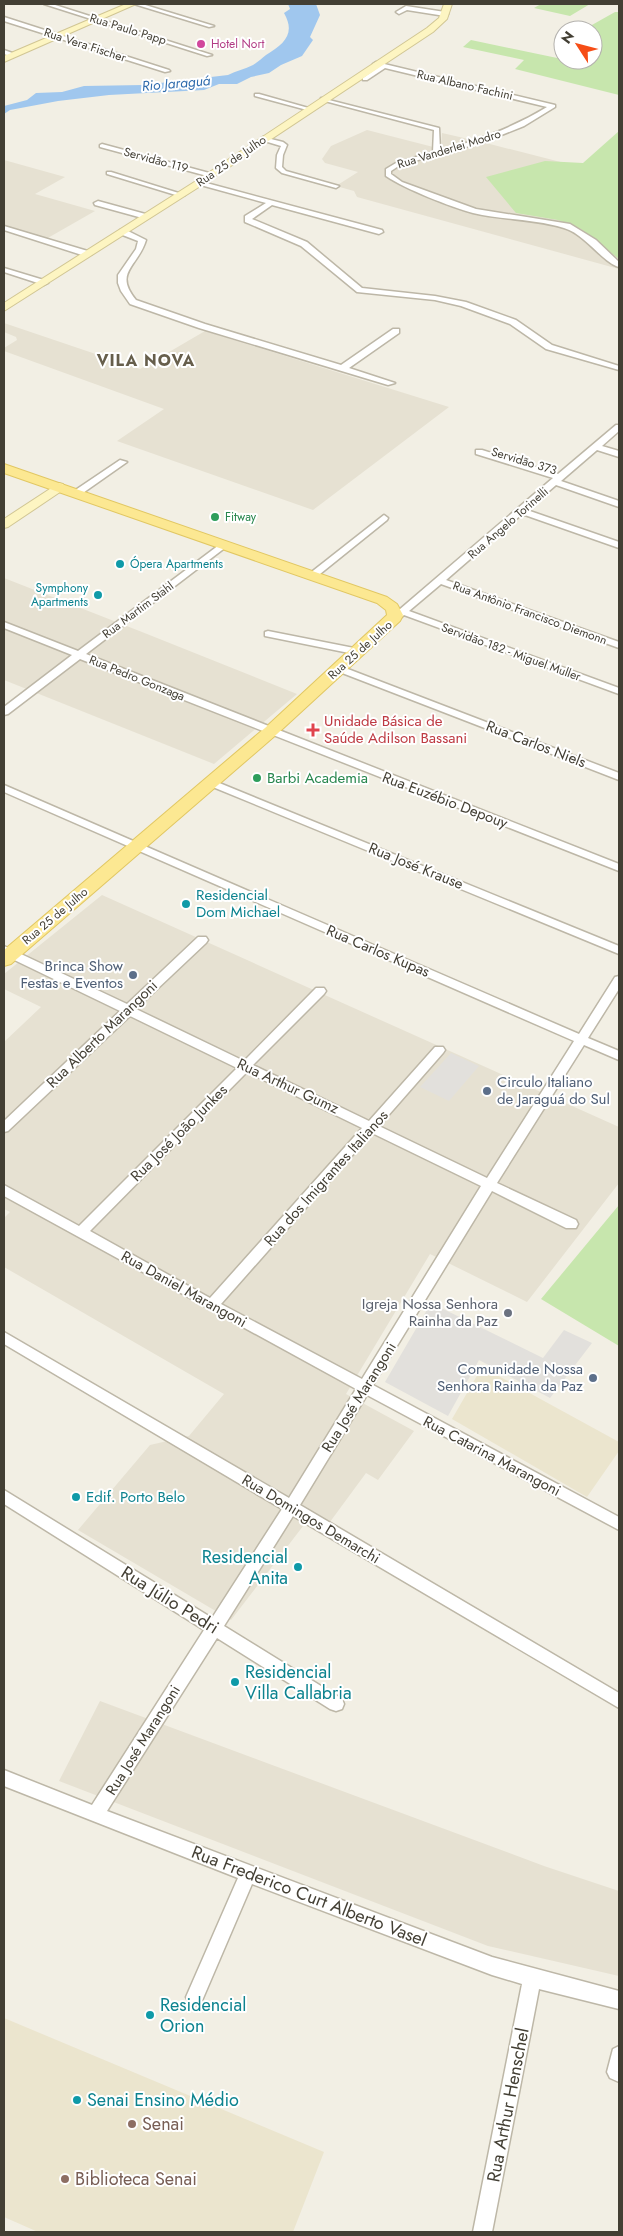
<svg xmlns="http://www.w3.org/2000/svg" width="623" height="2236" font-family="Jost,sans-serif">
<rect width="100%" height="100%" fill="#f2efe4"/>
<!-- residential -->
<path fill="#e6e1d2" d="M367,130L441,149L442,133L486,143L619,177V269L357,197L354,191L336,186L358,172L325,163L322,159L331,146Z
M4,160L65,177L35,194L95,211L46,239L4,225Z
M4,323L140,369L205,331L449,407L313,510L117,441L164,409L4,351V348L17,340L16,337L4,332Z
M4,578L142,632L297,694L214,764L4,680Z
M102,895L619,1127V1183L527,1302L430,1254L346,1394L414,1431L378,1480L366,1473L327,1526L310,1517L231,1620L78,1530L150,1445L189,1436L224,1394L4,1267V1218L10,1212L4,1209V1042L41,1007L4,989V974Z
M100,1701L544,1866L619,1891V1976L488,1946L59,1781Z"/>
<!-- education -->
<path fill="#ebe5ce" d="M482,1367L619,1442V1451L587,1497L452,1419Z
M4,2018L324,2152L293,2232H38L4,2217Z"/>
<!-- green -->
<path fill="#c7e6ad" d="M541,4H590L570,16L534,8Z
M615,12H619V95L515,69L524,60L463,47L471,40L586,64L593,60L599,53L593,52V30H583Z
M619,131V259L581,229L558,220L516,213L486,177L545,161L583,163Z
M619,1205V1346L541,1299Z"/>
<!-- parking -->
<path fill="#e2e0dc" d="M451,1053L479,1066L449,1101L420,1087Z
M431,1303L543,1358L564,1330L592,1343L550,1398L479,1360L448,1416L385,1382Z"/>
<!-- water -->
<path fill="#a0c7ee" d="M288,4H316L320,15L310,37L313,40L302,56L281,65L269,73L251,77L237,84H219L204,90L109,95L58,101L10,110L4,114V106L27,100L36,93L62,92L84,86L143,85L228,75C236,71 245,69 253,65C258,62 262,58 266,55C284,44 296,34 284,13L290,9Z"/>
<g fill="none" stroke-linecap="round" stroke-linejoin="round">
<!-- street casing -->
<g stroke="#bdb7a7" stroke-width="3">
<path id="street" d="M44,4H52L212,55L207,56Z
M134,4H142L214,26L209,27Z
M406,6L445,12L448,14L445,16L407,10L399,14L396,12Z
M4,17L169,70L170,71L165,72L4,21Z
M4,50L15,54L16,55L13,57L4,54Z
M376,62L555,105V107L524,126L484,142L400,165L391,171V174L402,182L476,209L570,224L596,240L619,262V267C602,262 585,234 564,228C535,219 503,220 473,213C451,207 405,189 386,176V169L396,163L433,152L434,130L321,100V98L439,128L440,151C479,140 512,128 547,107L385,68L367,80H363V78L379,67L373,64Z
M255,94H259L312,109L307,110L255,96Z
M263,137L283,142L287,145L283,155L282,167L286,171L339,186L336,188L282,173L276,168L277,155L281,146L261,140V138Z
M102,144L213,174L214,175L211,177L100,147V145Z
M107,172H111L185,195L179,196L107,174Z
M199,181L382,230L383,232L379,234L272,205L252,219L307,242L362,288L435,296L466,302L516,320L552,345L619,366V370L546,349L510,324L461,306L435,300L357,292L301,246L245,222V216L266,203L197,184L196,183Z
M98,201L149,215L150,217L146,219L95,205L94,203Z
M4,226L91,252L92,254L85,256L4,230Z
M120,230H126L146,240C138,267 113,272 136,300L205,324L341,365L393,329H399V333L349,368L395,383L388,385L199,328L130,304L121,291L118,283V275L136,249L138,241L120,234Z
M4,268L47,281L48,283L44,285L4,272Z
M616,425H619V431L602,446L619,451V457L597,450L561,481L619,501V507L556,485L527,510L619,542V548L522,514L446,580L619,642V648L441,584L409,611L619,688V694L404,615L398,620H392V616L553,478L476,454V450H482L558,474Z
M120,460L127,462L80,495H74V491Z
M384,515L388,518L387,520L315,578H309V574Z
M223,542L228,545L226,547L86,654L619,864V871L80,659L8,714L4,715V707L72,655L4,628V622L78,651Z
M268,631L359,649L364,652L359,655L265,636V632Z
M340,666L619,773V780L337,671L335,669Z
M212,780L619,946V954L208,785L207,783Z
M4,785L579,1034L615,977L619,976V989L588,1038L619,1051V1060L584,1045L497,1183L576,1220L578,1224L576,1228H566L492,1191L373,1385L619,1517V1530L367,1395L300,1505L619,1693V1708L293,1516L224,1626L342,1699L344,1704L342,1709L336,1711L330,1709L217,1638L107,1811L492,1957L619,1991V2009L539,1989L492,2232H473L522,1984L492,1975L252,1884L201,2003L195,2006L189,2003L186,1997L238,1878L4,1786V1770L92,1805L204,1630L4,1504V1490L212,1618L282,1509L4,1344V1332L289,1498L356,1389L4,1196V1185L79,1226L237,1068L130,1016L8,1131L4,1132V1121L120,1011L4,955V946L127,1004L198,937H206L208,940L206,943L136,1009L244,1061L316,988H324L326,991L324,994L253,1065L369,1121L435,1047H443L445,1050L443,1053L379,1126L487,1178L574,1041L4,792ZM247,1072L362,1128L210,1298L90,1231ZM372,1133L481,1186L362,1379L221,1304Z
M619,2046V2082L610,2078L607,2072L613,2049Z"/>
</g>
<!-- secondary casing -->
<g stroke="#d1c694" stroke-width="2">
<path id="secondary" d="M126,4H136L4,62V56Z
M444,4H452L447,19L433,32L202,185L4,311V303L196,181L427,28L439,18Z
M59,483L63,484L65,487L63,490L8,527L4,528V519Z"/>
</g>
<!-- primary casing -->
<g stroke="#e1c763" stroke-width="2">
<path id="primary" d="M4,464L387,597L397,604L403,615L400,621L277,734L11,964L4,966V950L265,728L387,615L386,610L377,603L4,473Z"/>
</g>
<!-- street -->
<use href="#street" fill="#fff" fill-rule="evenodd"/>
<!-- secondary -->
<use href="#secondary" fill="#fdf5c2" fill-rule="evenodd"/>
<!-- primary -->
<use href="#primary" fill="#fce892" fill-rule="evenodd"/>
</g>
<!-- markers -->
<circle fill="#d1479c" stroke="#fff" stroke-width="2" cx="201" cy="44" r="5"/>
<g fill="#2e9e5b" stroke="#fff" stroke-width="2">
<circle cx="215" cy="517" r="5"/>
<circle cx="257" cy="778" r="5"/>
</g>
<g fill="#0f9aa8" stroke="#fff" stroke-width="2">
<circle cx="120" cy="564" r="5"/>
<circle cx="98" cy="595" r="5"/>
<circle cx="186" cy="904" r="5"/>
<circle cx="76" cy="1497" r="5"/>
<circle cx="298" cy="1567" r="5"/>
<circle cx="235" cy="1682" r="5"/>
<circle cx="150" cy="2015" r="5"/>
<circle cx="77" cy="2100" r="5"/>
</g>
<path fill="#e0444e" stroke="#fff" stroke-width="2" d="M310.5 722.5h5v5h5v5h-5v5h-5v-5h-5v-5h5z"/>
<g fill="#5c6f8a" stroke="#fff" stroke-width="2">
<circle cx="133" cy="975" r="5"/>
<circle cx="487" cy="1091" r="5"/>
<circle cx="593" cy="1378" r="5"/>
</g>
<circle fill="#6b7280" stroke="#fff" stroke-width="2" cx="508" cy="1313" r="5"/>
<g fill="#8d6e63" stroke="#fff" stroke-width="2">
<circle cx="132" cy="2124" r="5"/>
<circle cx="65" cy="2179" r="5"/>
</g>
<g text-anchor="middle" dominant-baseline="central" stroke-width="4" stroke-linejoin="round" paint-order="stroke">
<!-- far-street labels -->
<g font-size="12" fill="#433f34" stroke="#fff">
<text transform="translate(128 29) rotate(17)">Rua Paulo Papp</text>
<text transform="translate(85 45) rotate(18)">Rua Vera Fischer</text>
<text transform="translate(465 85) rotate(13)">Rua Albano Fachini</text>
<text transform="translate(449 149) rotate(-17)">Rua Vanderlei Modro</text>
<text transform="translate(156 160) rotate(15)">Servidão 119</text>
<text transform="translate(231 161) rotate(-34)">Rua 25 de Julho</text>
<text transform="translate(524 461) rotate(17)">Servidão 373</text>
<text transform="translate(508 523) rotate(-41)">Rua Angelo Torinelli</text>
<text transform="translate(138 610) rotate(-37)">Rua Martim Stahl</text>
<text transform="translate(530 613) rotate(20)">Rua Antônio Francisco Diemonn</text>
<text transform="translate(360 650) rotate(-42)">Rua 25 de Julho</text>
<text transform="translate(511 652) rotate(20)">Servidão 182 - Miguel Muller</text>
<text transform="translate(137 678) rotate(22)">Rua Pedro Gonzaga</text>
<text transform="translate(55 916) rotate(-40)">Rua 25 de Julho</text>
</g>
<!-- far-hotel labels -->
<g font-size="12" fill="#b23c85" stroke="#fff" text-anchor="start">
<text x="211" y="44">Hotel Nort</text>
</g>
<!-- far-leisure labels -->
<g font-size="12" fill="#27864d" stroke="#fff" text-anchor="start">
<text x="225" y="517">Fitway</text>
</g>
<!-- far-culture labels -->
<g font-size="12" fill="#0d838f" stroke="#fff" text-anchor="start">
<text x="130" y="564">Ópera Apartments</text>
<text x="88" y="588" text-anchor="end">Symphony<tspan x="88" dy="14">Apartments</tspan></text>
</g>
<!-- far-water labels -->
<g font-size="14" font-style="italic" fill="#306cad" stroke="#fff">
<text transform="translate(176 83) rotate(-5)">Rio Jaraguá</text>
</g>
<!-- health labels -->
<g font-size="15" fill="#be3a42" stroke="#fff" text-anchor="start">
<text x="324" y="721">Unidade Básica de<tspan x="324" dy="17">Saúde Adilson Bassani</tspan></text>
</g>
<!-- street labels -->
<g font-size="15" fill="#433f34" stroke="#fff">
<text transform="translate(536 744) rotate(21)">Rua Carlos Niels</text>
<text transform="translate(445 800) rotate(21)">Rua Euzébio Depouy</text>
<text transform="translate(416 866) rotate(22)">Rua José Krause</text>
<text transform="translate(378 951) rotate(23)">Rua Carlos Kupas</text>
<text transform="translate(102 1034) rotate(-44)">Rua Alberto Marangoni</text>
<text transform="translate(288 1086) rotate(25)">Rua Arthur Gumz</text>
<text transform="translate(179 1133) rotate(-45)">Rua José João Junkes</text>
<text transform="translate(326 1178) rotate(-48)">Rua dos Imigrantes Italianos</text>
<text transform="translate(184 1289) rotate(29)">Rua Daniel Marangoni</text>
<text transform="translate(359 1397) rotate(-58)">Rua José Marangoni</text>
<text transform="translate(492 1456) rotate(28)">Rua Catarina Marangoni</text>
<text transform="translate(311 1519) rotate(31)">Rua Domingos Demarchi</text>
<text transform="translate(143 1740) rotate(-58)">Rua José Marangoni</text>
</g>
<!-- leisure labels -->
<g font-size="15" fill="#27864d" stroke="#fff" text-anchor="start">
<text x="267" y="778">Barbi Academia</text>
</g>
<!-- culture labels -->
<g font-size="15" fill="#0d838f" stroke="#fff" text-anchor="start">
<text x="196" y="895">Residencial<tspan x="196" dy="17">Dom Michael</tspan></text>
<text x="86" y="1497">Edif. Porto Belo</text>
</g>
<!-- service labels -->
<g font-size="15" fill="#4e5e75" stroke="#fff" text-anchor="end">
<text x="123" y="966">Brinca Show<tspan x="123" dy="17">Festas e Eventos</tspan></text>
<text x="497" y="1082" text-anchor="start">Circulo Italiano<tspan x="497" dy="17">de Jaraguá do Sul</tspan></text>
<text x="583" y="1369">Comunidade Nossa<tspan x="583" dy="17">Senhora Rainha da Paz</tspan></text>
</g>
<!-- worship labels -->
<g font-size="15" fill="#5b616d" stroke="#fff" text-anchor="end">
<text x="498" y="1304">Igreja Nossa Senhora<tspan x="498" dy="17">Rainha da Paz</tspan></text>
</g>
<!-- far-district labels -->
<g font-size="16" font-weight="bold" letter-spacing="1" fill="#665e4b" stroke="#fff">
<text x="146" y="360">VILA NOVA</text>
</g>
<!-- near-culture labels -->
<g font-size="18" fill="#0d838f" stroke="#fff" text-anchor="start">
<text x="288" y="1557" text-anchor="end">Residencial<tspan x="288" dy="21">Anita</tspan></text>
<text x="245" y="1672">Residencial<tspan x="245" dy="21">Villa Callabria</tspan></text>
<text x="160" y="2005">Residencial<tspan x="160" dy="21">Orion</tspan></text>
<text x="87" y="2100">Senai Ensino Médio</text>
</g>
<!-- near-street labels -->
<g font-size="18" fill="#433f34" stroke="#fff">
<text transform="translate(170 1600) rotate(32)">Rua Júlio Pedri</text>
<text transform="translate(309 1896) rotate(21)">Rua Frederico Curt Alberto Vasel</text>
<text transform="translate(508 2105) rotate(-79)">Rua Arthur Henschel</text>
</g>
<!-- near-education labels -->
<g font-size="18" fill="#785e54" stroke="#fff" text-anchor="start">
<text x="142" y="2124">Senai</text>
<text x="75" y="2179">Biblioteca Senai</text>
</g>
</g>
<!-- border -->
<rect width="623" height="2236" fill="none" stroke="#433f34" stroke-width="10"/>
<!-- north arrow -->
<g transform="translate(578 45) rotate(306)"><circle r="24" fill="#ffffff" stroke="#b4b2ae"/>
<path d="M0-4L9 19L0 12L-9 19Z" fill="#f64d16"/>
<text y="-8" font-size="14" font-weight="bold" text-anchor="middle" fill="#433f34">N</text>
</g>
</svg>
